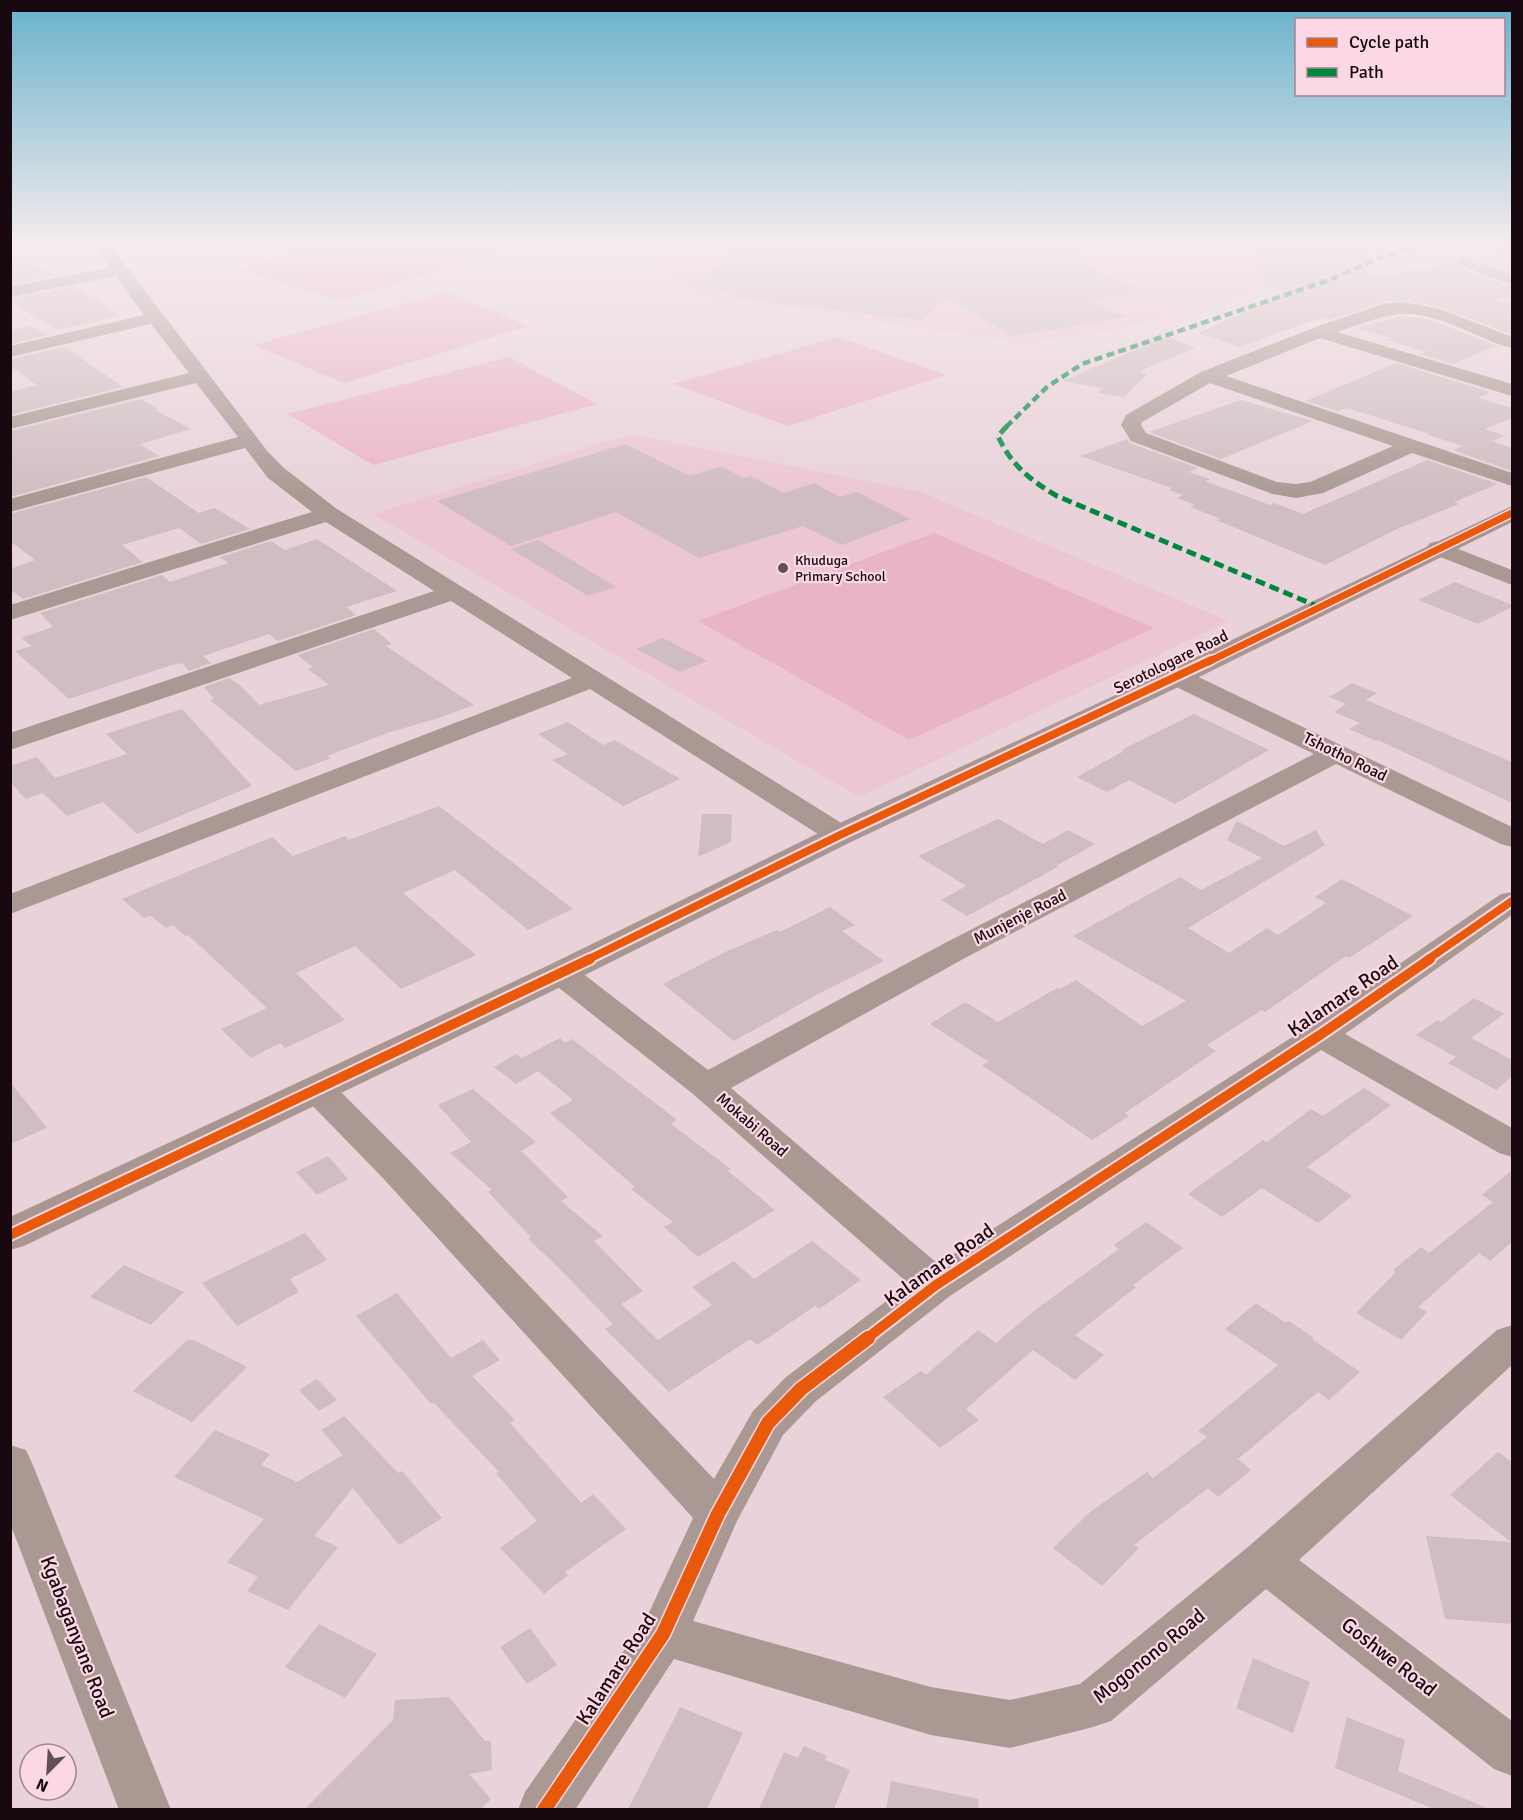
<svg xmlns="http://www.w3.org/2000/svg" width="1523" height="1820" font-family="Signika,sans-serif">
<rect width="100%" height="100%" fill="#e9d2da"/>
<!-- built -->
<path fill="#ecc6d3" d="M616,242H1218L1305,276L1228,300L1111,331L1024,343L700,296Z
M631,434L918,491L1229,621L859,797L373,514Z"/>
<!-- green -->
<path fill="#eab4c7" d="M328,242H499L515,247L340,301L238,269Z
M446,292L529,326L344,383L254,345Z
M838,337L946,375L788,426L673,384Z
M509,357L597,404L373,465L288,414Z
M934,533L1154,628L909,740L698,621Z"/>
<!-- building -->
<path fill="#cfbdc1" d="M728,242H870L952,250L962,242H1009L1042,245L1082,250L1072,261L1143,291L1092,301L1127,317L1013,336L946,298L922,320L773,303L734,296L737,293L688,286L723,263L727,264Z
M1327,243L1361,245L1371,278L1455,263L1458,267L1512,287V296L1496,299L1512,305V335L1441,307L1403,300L1382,302L1329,320L1321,318L1239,347L1198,333L1289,292L1265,285L1259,248L1329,250Z
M10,252L54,276L10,285Z
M1508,253L1512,254V272L1477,259Z
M74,287L112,308L107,309L120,316L57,330L10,301V299Z
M1401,316L1428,319L1497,346L1453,364L1420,354L1426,352L1386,340L1392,338L1356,328Z
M32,326L47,335L10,344V331Z
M1168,336L1195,348L1140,371L1147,374L1124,397L1098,393L1102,388L1062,381Z
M65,347L123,387L10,415V392L37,385L10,366V359Z
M1396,363L1490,392L1478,398L1512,408V418L1485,429L1505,436L1492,441L1512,448V471L1453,450L1463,446L1428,435L1430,434L1347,408L1337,411L1306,401Z
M141,399L158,409L155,410L191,429L140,444L159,456L10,497V431Z
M1241,400L1313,421L1221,459L1149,432Z
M1127,439L1130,443L1198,468L1189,472L1210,479L1205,481L1270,505L1274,503L1303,514L1427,460L1498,484L1454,502L1459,504L1397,529L1325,565L1216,520L1221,519L1190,507L1195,505L1177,498L1183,495L1169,490L1172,488L1080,456Z
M626,444L690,476L721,466L744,478L751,476L784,493L814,483L840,497L857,492L910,519L842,545L803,526L699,558L616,512L511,546L437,501Z
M146,477L199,513L215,508L250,529L201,544L179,528L122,545L143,562L23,599L10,589V569L35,560L10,541V514Z
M317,539L397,591L346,607L356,615L278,641L269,634L203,656L211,663L189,671L182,663L169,666L69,699L15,651L32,646L21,638L53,627L40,613L162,575L170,582L228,563L220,557L271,541L285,550Z
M538,540L616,587L588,596L511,549Z
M1455,582L1512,605V607L1478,624L1418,600Z
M374,629L392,644L386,646L474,705L442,717L387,733L327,756L331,758L296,771L210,700L214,699L204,687L229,678L242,687L259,705L329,685L308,669L313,667L297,655Z
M663,638L707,661L680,672L636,649Z
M1352,683L1377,693L1366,700L1512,762V803L1378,740L1376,741L1349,729L1360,723L1334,712L1346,704L1329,697Z
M182,709L252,786L137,834L103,802L67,816L43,793L26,799L10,782V766L37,757L55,778L127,754L106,734Z
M1194,714L1269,750L1175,804L1129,780L1107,792L1077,777L1124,751L1121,750Z
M568,722L603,745L615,740L680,779L623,806L552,760L568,754L538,734Z
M439,806L573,909L528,930L455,870L403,893L476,955L401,989L355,946L296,973L345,1020L285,1048L280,1043L251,1058L221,1029L267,1008L188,935L185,936L173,925L166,928L150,915L144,918L122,899L272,837L293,856L345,836L349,840Z
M702,814H732L731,842L698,857Z
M998,819L1043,844L1068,830L1095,844L1056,866L1058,867L967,916L941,900L966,886L918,856Z
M1237,821L1284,846L1316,830L1325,845L1188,928L1229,953L1267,928L1278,935L1326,903L1315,897L1342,879L1413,916L1349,958L1346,956L1265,1012L1262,1010L1207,1045L1216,1051L1125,1113L1129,1116L1092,1140L982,1065L989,1062L930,1024L965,1002L998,1022L1057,988L1060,989L1076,980L1142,1026L1186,1001L1073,936L1180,877L1201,890L1262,858L1227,840Z
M830,907L855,925L842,931L884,961L820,993L734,1041L663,984L723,953L777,930L780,932Z
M1474,998L1504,1014L1471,1038L1512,1060V1076L1496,1090L1448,1063L1456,1057L1416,1035L1438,1020L1441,1022Z
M560,1038L565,1043L572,1039L677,1120L671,1124L731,1169L728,1171L775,1210L698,1257L664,1227L673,1222L631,1189L635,1187L550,1113L573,1100L538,1071L516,1084L494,1067L516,1054L535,1068L522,1058Z
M10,1082L47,1128L10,1144Z
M1364,1088L1391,1105L1307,1167L1352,1196L1318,1223L1262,1188L1222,1217L1188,1194L1263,1140L1267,1142L1311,1109L1323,1116Z
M473,1089L536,1142L521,1151L568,1197L561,1201L603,1236L594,1241L643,1291L621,1304L658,1340L712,1305L692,1287L734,1261L754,1279L812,1241L861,1280L819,1309L815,1306L757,1345L750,1339L669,1392L605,1329L613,1324L554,1263L528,1239L531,1237L488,1192L492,1190L450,1153L471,1142L438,1105Z
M328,1156L348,1179L317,1195L296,1172Z
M1512,1170V1242L1490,1261L1479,1253L1418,1307L1427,1312L1401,1340L1356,1313L1396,1272L1393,1270L1421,1247L1429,1253L1493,1202L1482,1195Z
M1146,1222L1183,1248L1133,1285L1136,1287L1075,1335L1104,1355L1075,1380L1033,1350L966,1409L979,1420L940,1448L883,1397L921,1371L926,1375L978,1330L996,1343L1039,1307L1119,1249L1114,1245Z
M305,1233L327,1260L290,1279L299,1292L237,1326L202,1283Z
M124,1265L184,1292L151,1325L90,1297Z
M397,1293L451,1358L483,1340L500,1360L472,1376L515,1420L510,1423L581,1503L593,1494L626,1529L565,1572L568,1575L544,1594L500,1548L537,1521L496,1473L499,1472L434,1403L431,1404L356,1316Z
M1256,1303L1286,1323L1289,1321L1314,1338L1312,1339L1360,1372L1329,1400L1318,1392L1238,1459L1251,1470L1218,1497L1208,1488L1134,1545L1139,1548L1102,1586L1053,1548L1090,1512L1147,1472L1153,1478L1207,1437L1198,1431L1278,1365L1225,1329Z
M187,1340H194L247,1367L192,1422L133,1391Z
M317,1379L337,1400L319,1411L299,1390Z
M344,1416L398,1473L402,1471L442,1518L399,1545L353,1488L314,1536L338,1547L288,1610L247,1591L258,1577L227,1562L264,1519L174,1477L215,1430L270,1454L261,1465L297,1482L343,1455L321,1430Z
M1498,1452L1512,1462V1624L1445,1619L1426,1536L1511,1542L1450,1495Z
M319,1624L377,1654L345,1698L285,1667Z
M530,1628L557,1665L527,1684L500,1647Z
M1253,1658L1310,1682L1293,1733L1236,1708Z
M449,1697L485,1741H491L492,1770L469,1774L491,1799L481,1809H305L393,1720L395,1700Z
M680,1707L743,1733L707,1809H628Z
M1347,1717L1405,1740L1398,1771L1489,1809H1434L1335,1768Z
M804,1746L827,1756L825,1760L850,1770L834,1809H759L784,1752L798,1758Z
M891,1781L979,1799L978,1809H886Z"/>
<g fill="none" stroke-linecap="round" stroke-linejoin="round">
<!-- street -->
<path fill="#a99992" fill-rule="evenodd" d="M92,242H108L268,452L284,468L337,509L851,829L855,835L851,841L840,844L829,841L590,689L10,914V894L572,678L451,601L10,750V733L434,591L326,522L10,620V605L312,512L268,478L245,448L10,512V499L238,437L196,383L10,429V417L189,373L151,324L10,357V346L144,315L116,276L10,297V287L110,267Z
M1258,242H1302C1294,250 1266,250 1258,242Z
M1465,257L1512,274V285L1459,265L1457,262L1459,259Z
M1403,302L1440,309L1512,337V348C1496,345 1481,336 1465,330C1406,305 1395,312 1337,332L1512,384V396L1320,338L1226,376L1512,473V486L1412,453L1323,493L1296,498L1273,494L1131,441L1121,425L1126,415L1201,372L1313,328L1383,304ZM1210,383L1393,446L1310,482L1296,484L1277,482L1146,433L1141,425L1142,422Z
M1438,541L1512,570V585L1430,553L1426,548L1430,543Z
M1177,669L1186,671L1512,827V847L1501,844L1336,764L965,958L731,1088L938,1264L1308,1027L1501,894L1512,892V915L1345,1034L1512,1128V1157L1499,1153L1321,1050L950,1296L816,1401L783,1435L737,1521L693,1621L931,1687L1010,1700L1080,1684L1248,1547L1497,1330L1512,1325V1365L1299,1560L1512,1721V1776L1494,1769L1266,1589L1111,1721L1093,1727L1010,1748L931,1735L674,1659L575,1810H518L525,1792L646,1619L693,1518L381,1176L304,1097L299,1089L304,1081L317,1077L330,1081L407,1158L714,1479L753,1411L786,1377L909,1284L693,1094L549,980L545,973L549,966L561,963L573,966L708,1070L943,944L1314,754L1168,683L1164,677L1168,671Z
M10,1445L26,1450L32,1463L171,1810H119L10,1523Z"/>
<!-- secondary -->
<path fill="#a99690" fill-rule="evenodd" d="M1490,242H1512V252L1492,246Z
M1512,506V522L1187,683L851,842L573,981L24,1246L10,1250V1217L549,965L829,828L1167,671Z"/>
<!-- quiet-far1 -->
<path stroke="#00873e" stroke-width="4.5" stroke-dasharray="8 4.5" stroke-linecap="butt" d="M1006,427L1047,387L1082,364L1332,279L1377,259L1428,242"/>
<!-- quiet -->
<path stroke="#00873e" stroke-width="5" stroke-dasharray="10 5" stroke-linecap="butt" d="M1007,426L998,436C1011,465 1030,480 1057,496L1319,607"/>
<!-- cycleway-far3 casing -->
<g stroke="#fbd8e4" stroke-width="10">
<path id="cycleway-far3" d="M1208,662L1512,513"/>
</g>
<!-- cycleway-far2 casing -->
<g stroke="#fbd8e4" stroke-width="12">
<path id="cycleway-far2" d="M587,960L840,835L1211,660
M1427,960L1512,901"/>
</g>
<!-- cycleway-far1 casing -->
<g stroke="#fbd8e4" stroke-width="14">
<path id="cycleway-far1" d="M10,1235L590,959
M866,1339L936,1285L1320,1035L1430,959"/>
</g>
<!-- cycleway casing -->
<g stroke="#fbd8e4" stroke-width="17">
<path id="cycleway" d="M544,1810L663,1634L718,1514L768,1423L801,1389L868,1338"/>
</g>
<!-- cycleway-far3 -->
<use href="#cycleway-far3" stroke="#e8590c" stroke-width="7"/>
<!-- cycleway-far2 -->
<use href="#cycleway-far2" stroke="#e8590c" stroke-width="8"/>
<!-- cycleway-far1 -->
<use href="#cycleway-far1" stroke="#e8590c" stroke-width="10"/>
<!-- cycleway -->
<use href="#cycleway" stroke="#e8590c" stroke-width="14"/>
</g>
<!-- sky -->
<linearGradient id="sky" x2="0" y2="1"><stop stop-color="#67b2cb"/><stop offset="0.49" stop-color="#f5ebee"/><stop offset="1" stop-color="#f5ebee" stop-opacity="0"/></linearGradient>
<rect width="1523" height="497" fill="url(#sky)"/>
<!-- markers -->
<circle fill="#604f56" stroke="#fbd8e4" stroke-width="2" cx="783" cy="568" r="6"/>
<g text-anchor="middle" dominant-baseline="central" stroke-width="4.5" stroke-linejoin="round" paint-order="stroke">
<!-- far-poi labels -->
<g font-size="14" fill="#17090f" stroke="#fbd8e4" text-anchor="start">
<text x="795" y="560">Khuduga<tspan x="795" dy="16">Primary School</tspan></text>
</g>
<!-- street labels -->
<g font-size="16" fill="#17090f" stroke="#fbd8e4">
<text transform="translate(1171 662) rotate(-26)">Serotologare Road</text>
<text transform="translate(1345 757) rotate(26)">Tshotho Road</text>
<text transform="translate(1020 917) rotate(-27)">Munjenje Road</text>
<text transform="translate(752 1125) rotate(41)">Mokabi Road</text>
</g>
<!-- near-street labels -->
<g font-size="20" fill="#17090f" stroke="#fbd8e4">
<text transform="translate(1343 996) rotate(-34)">Kalamare Road</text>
<text transform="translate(939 1265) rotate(-35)">Kalamare Road</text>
<text transform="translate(77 1637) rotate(69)">Kgabaganyane Road</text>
<text transform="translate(1149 1656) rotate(-39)">Mogonono Road</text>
<text transform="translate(1389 1657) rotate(38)">Goshwe Road</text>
<text transform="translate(616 1669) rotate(-57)">Kalamare Road</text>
</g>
</g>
<!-- border -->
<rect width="1523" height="1820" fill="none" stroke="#17090f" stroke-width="24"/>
<!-- legend -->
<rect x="1295" y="18" width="210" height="78" fill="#fbd8e4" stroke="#a0858f" stroke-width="1.5"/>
<rect x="1307" y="38" width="30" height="9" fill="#e8590c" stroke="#a0858f" stroke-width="1.5"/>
<text x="1349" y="48" font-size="18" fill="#17090f">Cycle path</text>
<rect x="1307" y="68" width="30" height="9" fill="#00873e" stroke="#a0858f" stroke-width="1.5"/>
<text x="1349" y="78" font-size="18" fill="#17090f">Path</text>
<!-- north arrow -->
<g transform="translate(48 1772) rotate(204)"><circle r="28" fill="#fbd8e4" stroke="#a0858f" stroke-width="1.5"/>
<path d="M0-4.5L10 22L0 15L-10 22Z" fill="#604f56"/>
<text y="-9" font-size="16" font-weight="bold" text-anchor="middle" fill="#17090f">N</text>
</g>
</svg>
